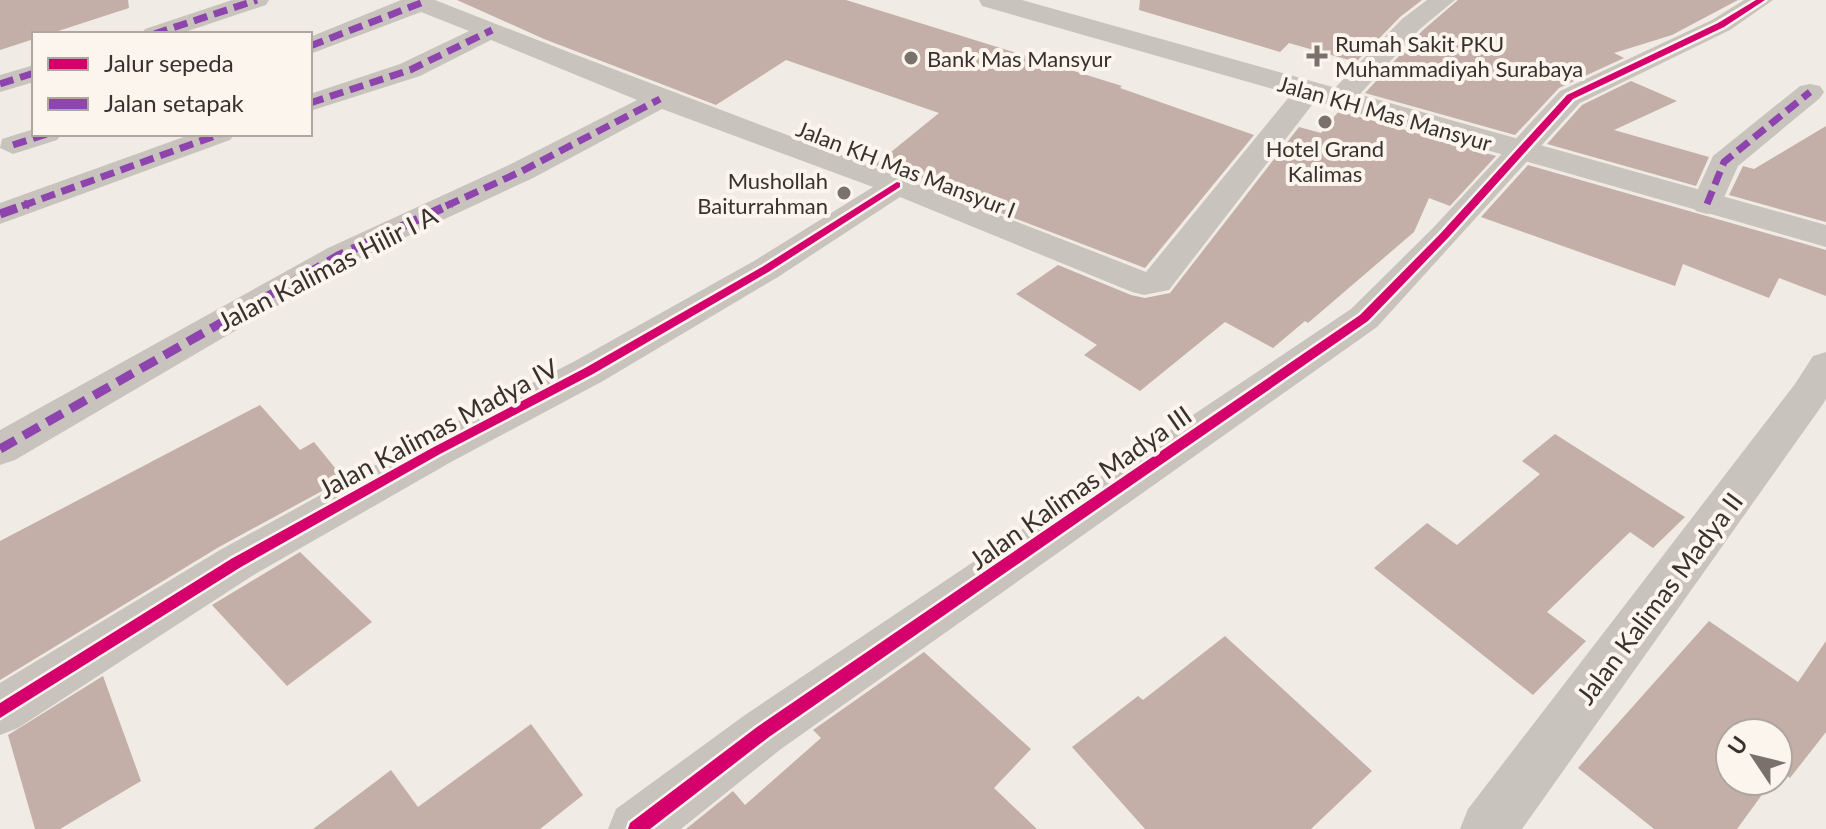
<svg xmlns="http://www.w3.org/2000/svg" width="1826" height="829" font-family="Lato,sans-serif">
<rect width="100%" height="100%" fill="#f0ebe5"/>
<!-- building -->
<path fill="#c3afa7" d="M0,0H128L129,8L49,34H34V39L0,50Z
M457,0H846L1122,86L1120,88L1254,135L1145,268L875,165L939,113L786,60L716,105L544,39Z
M1140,0H1422L1400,17L1356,62L1289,43L1280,52L1139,10Z
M1458,0H1738L1672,35L1614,53L1624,58L1559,88L1515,135L1365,93L1422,31Z
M1631,81L1677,101L1614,130L1709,157L1696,186L1547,144L1582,105Z
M1339,111L1496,156L1450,206L1429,198L1414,232L1308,323L1305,321L1273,348L1225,322L1140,391L1084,355L1097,345L1016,294L1058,265L1131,295L1145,298L1170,293L1299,127L1321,133Z
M1826,126V222L1729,195L1743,166L1754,169Z
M1528,165L1826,250V296L1779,278L1769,298L1683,264L1675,286L1481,217Z
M260,405L300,450L314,442L344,479L219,547L0,680V541Z
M1555,434L1685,517L1653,548L1630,532L1547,612L1586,641L1533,695L1374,568L1427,523L1457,545L1540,474L1522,461Z
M300,552L372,622L287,686L212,605Z
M1709,621L1798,682L1826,641V732L1790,778L1780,770L1778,773V733H1730V781H1772L1737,829H1654L1578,768Z
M1225,636L1372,771L1311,829H1145L1072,747L1138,696L1143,700Z
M924,652L1031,749L994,788L1037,829H686L733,791L745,805L821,738L813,730Z
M103,676L141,781L60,829H35L8,735Z
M531,724L583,795L540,829H313L391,770L418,807Z"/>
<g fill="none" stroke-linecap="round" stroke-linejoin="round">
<!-- minor -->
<path fill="#c9c3be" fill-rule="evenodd" d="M232,0H269L266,5L179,34H141L145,29Z
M401,0H435C670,93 910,179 1146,272L1298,86L1308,84L1318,86L1322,92L1169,290L1144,295L1132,292L900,197L778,277L603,381L451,462L252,576L18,728L0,735V683L220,550L421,440L575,361L754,261L873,187L662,109L533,178L352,262L15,460L0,465V430L328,248L511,164L637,100L491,40L420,76L310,111V94L400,64L469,31L421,12L310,54V37Z
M1427,0H1455L1420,29L1349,106L1339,108L1329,106L1325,100L1329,94L1402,19Z
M1744,0H1773L1730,30L1580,103L1377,327L781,749L681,829H608L616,809L745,715L1351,309L1432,229L1560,91L1712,20Z
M34,65V82L0,92V75Z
M1810,84L1820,86L1824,92L1820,98L1738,166L1718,211L1707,214L1696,211L1691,204L1713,156L1800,86Z
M34,129V134H62L57,140L13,154L0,148L2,139Z
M192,134H235L230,140L0,224V203Z
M1826,352V399L1823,404L1522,829H1460L1468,809L1795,384L1813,356Z"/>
<!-- tertiary -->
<path fill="#c9c3be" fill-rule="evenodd" d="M979,0H1022L1826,225V247L982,6Z"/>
<!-- quiet-far1 -->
<path stroke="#8e44ad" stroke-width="7" stroke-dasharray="14 7" stroke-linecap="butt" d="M154,34L257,0
M310,46L421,3
M0,84L34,73
M310,103L410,70L492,30
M13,145L47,134
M1707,204L1724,162L1810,92
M22,206L220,134
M446,206L522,171L660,99"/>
<!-- quiet -->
<path stroke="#8e44ad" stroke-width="9" stroke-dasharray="18 9" stroke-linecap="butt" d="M0,214L28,204
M0,449L340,255L451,204"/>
<!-- cycleway casing -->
<g stroke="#fbf5ee" stroke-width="5">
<path id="cycleway" d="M1756,0H1765L1724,27L1573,99L1448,238L1368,321L769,737L650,829H628L630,823L757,727L1360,315L1440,234L1567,95L1718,23Z
M897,182L900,183V187L770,271L593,374L440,454L241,567L0,718V703L231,559L432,448L585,368L762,267Z"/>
</g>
<!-- cycleway -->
<use href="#cycleway" fill="#d6006c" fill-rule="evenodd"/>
</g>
<!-- markers -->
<g fill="#7a716c" stroke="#fbf5ee" stroke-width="3">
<path d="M1313 44h8v8h8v8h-8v8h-8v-8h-8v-8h8z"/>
<circle cx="911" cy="58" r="8"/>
<circle cx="1325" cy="122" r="8"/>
<circle cx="844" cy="193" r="8"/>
</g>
<g text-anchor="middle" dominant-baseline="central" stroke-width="8" stroke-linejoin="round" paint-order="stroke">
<!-- far-poi labels -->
<g font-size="22" fill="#3b302b" stroke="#fbf5ee" text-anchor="start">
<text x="1335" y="43">Rumah Sakit PKU<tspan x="1335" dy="25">Muhammadiyah Surabaya</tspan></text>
<text x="927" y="58">Bank Mas Mansyur</text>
<text x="1325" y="148" text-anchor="middle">Hotel Grand<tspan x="1325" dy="25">Kalimas</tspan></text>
<text x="828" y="180" text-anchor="end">Mushollah<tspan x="828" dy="25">Baiturrahman</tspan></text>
</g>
<!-- far-street labels -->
<g font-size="22" fill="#3b302b" stroke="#fbf5ee">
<text transform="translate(1385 113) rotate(16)">Jalan KH Mas Mansyur</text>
<text transform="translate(906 169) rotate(21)">Jalan KH Mas Mansyur I</text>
</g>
<!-- street labels -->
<g font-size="26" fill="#3b302b" stroke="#fbf5ee">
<text transform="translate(327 268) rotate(-27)">Jalan Kalimas Hilir I A</text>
<text transform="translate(438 428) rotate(-28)">Jalan Kalimas Madya IV</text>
<text transform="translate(1080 487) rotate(-35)">Jalan Kalimas Madya III</text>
<text transform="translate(1659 598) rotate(-53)">Jalan Kalimas Madya II</text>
</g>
</g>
<!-- legend -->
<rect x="32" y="32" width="280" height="104" fill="#fbf5ee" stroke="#aea6a0" stroke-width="2"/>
<rect x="48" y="58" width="40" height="12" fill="#d6006c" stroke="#aea6a0" stroke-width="2"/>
<text x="104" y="72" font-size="24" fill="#3b302b">Jalur sepeda</text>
<rect x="48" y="98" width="40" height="12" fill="#8e44ad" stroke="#aea6a0" stroke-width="2"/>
<text x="104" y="112" font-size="24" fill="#3b302b">Jalan setapak</text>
<!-- north arrow -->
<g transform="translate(1754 757) rotate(305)"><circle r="38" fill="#fbf5ee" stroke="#aea6a0" stroke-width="2"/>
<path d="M0-6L14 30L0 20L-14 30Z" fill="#7a716c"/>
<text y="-12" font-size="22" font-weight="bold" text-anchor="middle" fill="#3b302b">U</text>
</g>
</svg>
